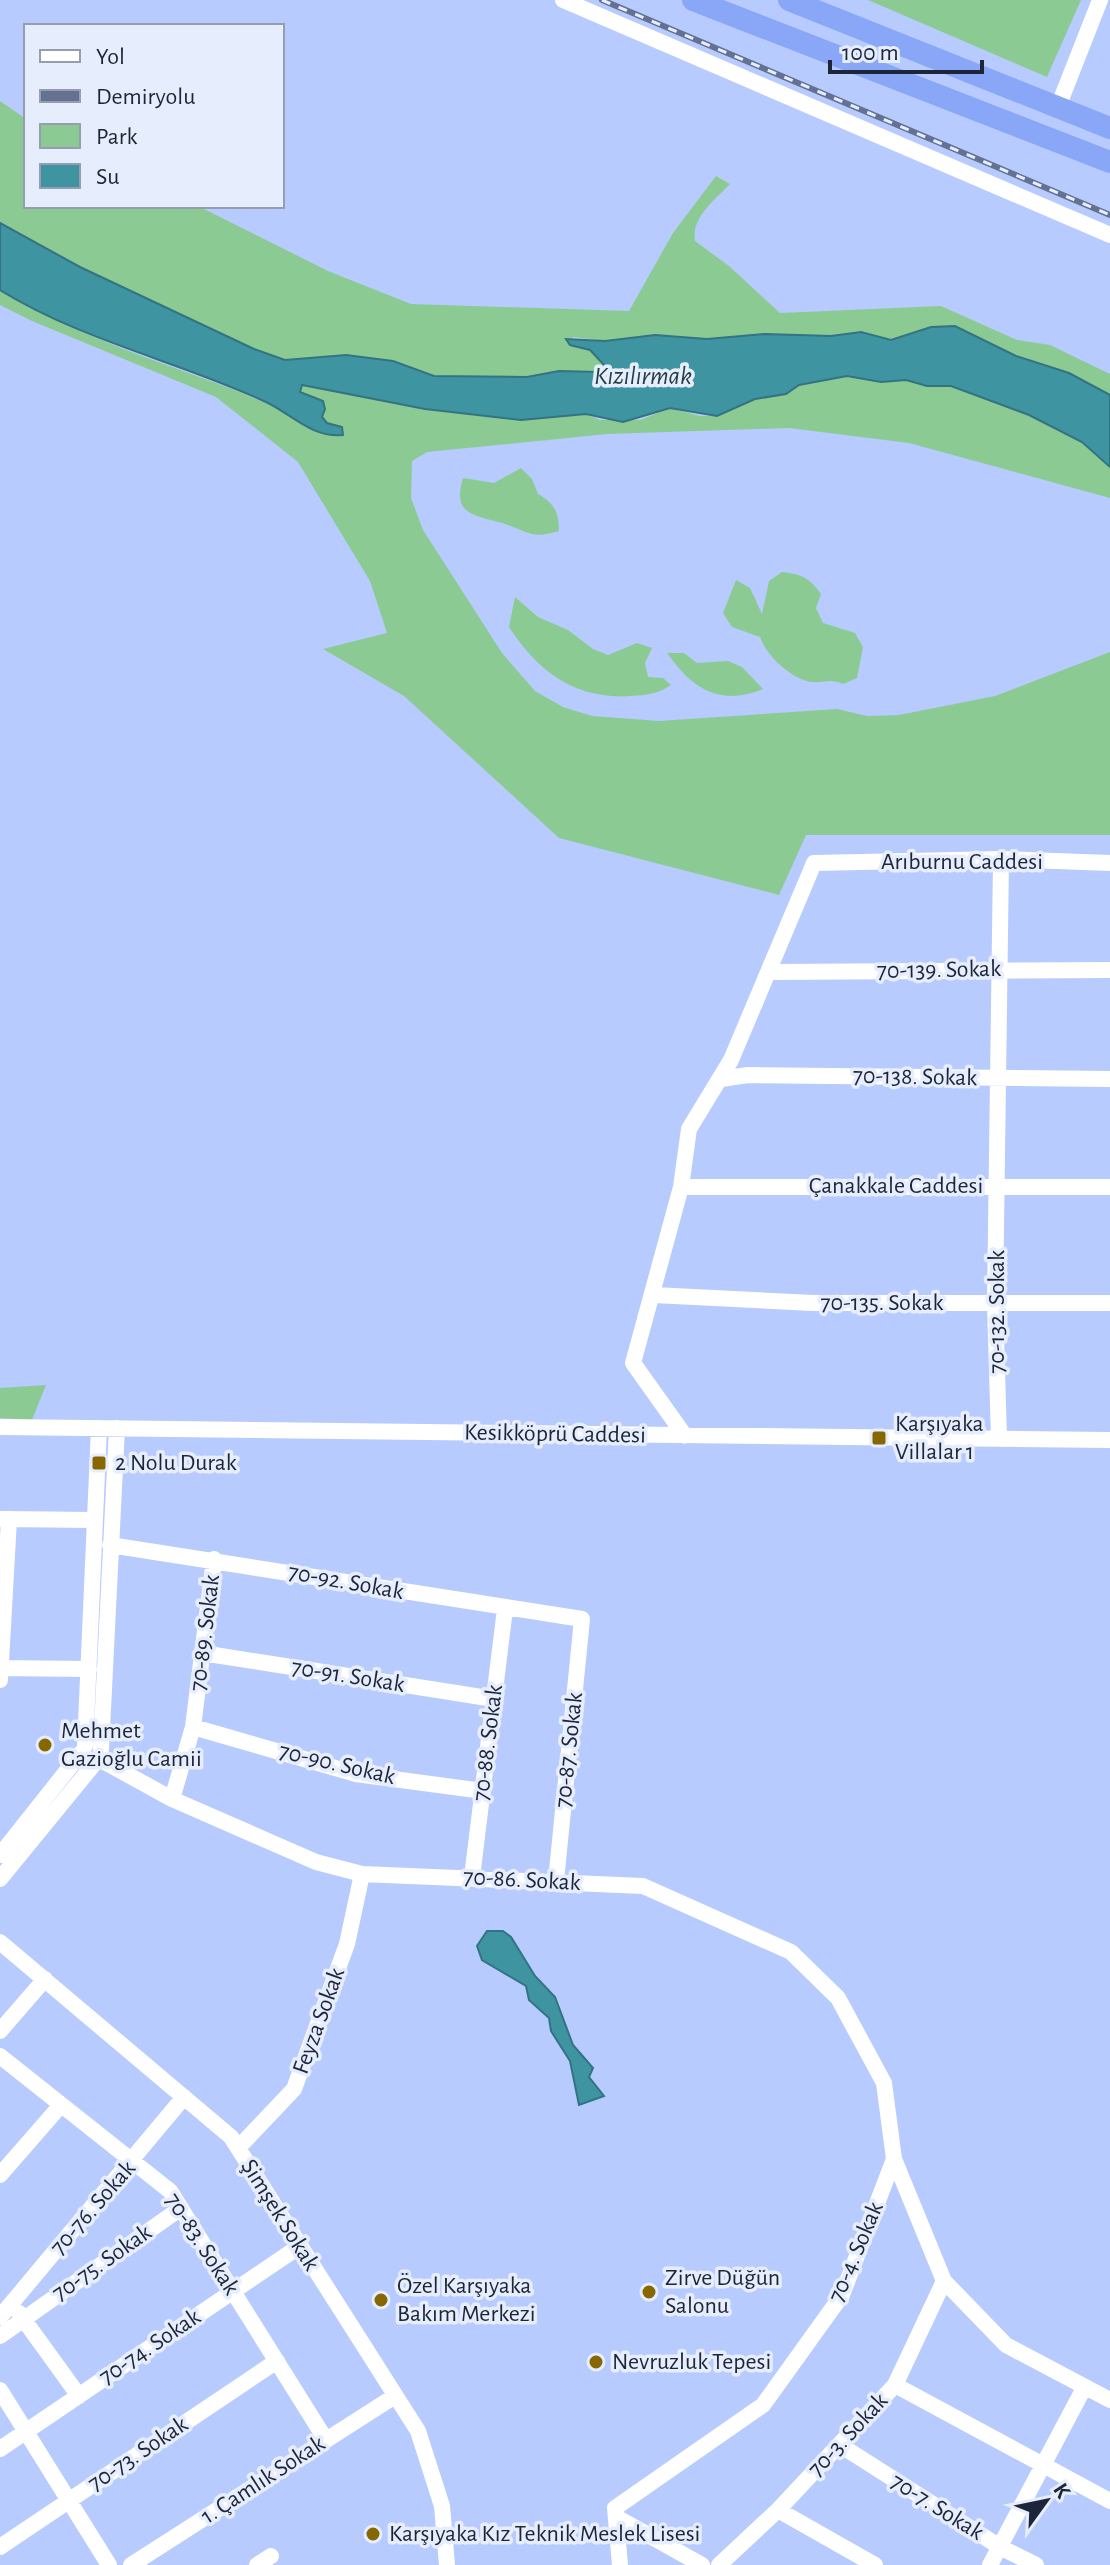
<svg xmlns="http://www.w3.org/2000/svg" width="1110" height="2565" font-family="'Alegreya Sans',sans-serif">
<rect width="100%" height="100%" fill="#b7cbfe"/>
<!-- green -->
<path fill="#8bcb93" d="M868,0H1081L1047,77Z
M0,101L26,119V206H198L328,271L411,304L629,311L673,233L716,176L730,184C715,200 691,217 695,241L729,266L780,313L941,306L1017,340L1050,345L1110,374V395L1069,373L1016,356L955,326L931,327L892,340L861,332L831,336L765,334L707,339L655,335L605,341L573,337L570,345L589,350L605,366L599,372L559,371L527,377L434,376L393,361L346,355L285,360L254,349L80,267L0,223Z
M0,290C69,332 148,358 224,386C259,399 290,416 327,423L299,392L301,385L425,409L521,420L571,414H586L600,420H640L670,408L700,416H717L755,399L786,394L799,385L847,376L881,382L906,380L927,386H951L1029,415L1082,442L1110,467V498L909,443L789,428L607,434L427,452L412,461L411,498L423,530L502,653L535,691L563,707L592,716L659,721L837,709L867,716L899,715L995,696L1110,652V835H806L779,895L559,838L404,696L323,649L387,633L370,581L298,462L216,397L32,321L0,305Z
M521,468L532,479L538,494C554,503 559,512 559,531C531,539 531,533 505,524C477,515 451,517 463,478L494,483Z
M782,572C801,574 810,578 821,594L816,608L823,623L855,633L863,647L857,678L843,684C830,678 825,683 812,682C791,679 767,656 760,637L732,627L723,613L736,580L750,588L762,614L769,581Z
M515,597L538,617L568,630L593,649L608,655L637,643L652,648L645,663L648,677L663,678L671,685C658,694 646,695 631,696C576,700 538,672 509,627Z
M667,653H684L697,663L728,661L742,667L763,689C719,707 692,688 667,653Z
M46,1385L32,1420L0,1418V1388Z"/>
<!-- water -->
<path fill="#3e95a1" stroke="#347382" stroke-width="2" d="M0,223L80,267L254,349L285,360L346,355L393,361L434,376L527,377L559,371L599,372L605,366L590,350L570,345L566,339L605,341L655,335L707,339L765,334L831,336L861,332L891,340L931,327L955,326L1016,356L1069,373L1110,395V467L1082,442L1029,415L951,386H927L906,380L881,382L847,376L799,385L786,394L755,399L717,416L670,408L623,422L586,414L521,420L425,409L302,385L300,392L323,401L325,409L322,417L327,423L342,427L343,435C312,438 293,415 266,402C178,361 85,342 0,290Z
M487,1931H503L511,1937L535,1976L555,1997L573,2045L593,2068L589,2077L604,2096L579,2105L570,2061L551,2031L549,2018L529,2000L526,1986L482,1960L477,1946Z"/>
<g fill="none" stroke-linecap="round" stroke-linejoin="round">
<!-- minor -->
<path stroke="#fff" stroke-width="16" d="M563,0L1110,235
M1058,107L1100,0
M768,972L1110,970
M721,1079L748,1075L1110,1079
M681,1187H1110
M654,1295L813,1303H1110
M0,1427L1110,1440
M685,1436L633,1363L681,1187L689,1129L731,1060L814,863L1001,859L1110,863
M999,1438L995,1303L1001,859
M2,1519L95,1520
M110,1545L582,1619L556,1881
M202,1653L494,1699
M0,1668L89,1669
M0,1680L9,1519
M193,1727L356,1774L483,1791
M85,1746L99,1428
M101,1749L117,1428
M101,1760L172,1799L316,1862L362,1874L643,1886L791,1952L838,1998L884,2083L894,2159L842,2295L763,2405L615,2508L620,2565
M172,1799L193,1727L214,1559
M0,1855L81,1753
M472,1877L505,1609
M0,1879L94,1764
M0,1942L231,2137L418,2431L442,2506L447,2565
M0,2031L45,1979
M0,2056L170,2191L326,2440
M238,2148L294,2089L347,1944L362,1874
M894,2159L944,2281L1006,2345L1110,2400
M0,2175L61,2105
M19,2313L79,2396
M0,2317L184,2097
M0,2336L181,2208
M895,2385L1110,2501
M0,2390L109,2565
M840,2445L1000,2547L1036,2565
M0,2449L300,2246
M778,2510L875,2565
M616,2517L702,2565
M0,2547L277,2361
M131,2565L395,2396
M257,2565L271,2556
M719,2565L778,2510L895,2385L944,2281
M990,2565L1084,2388"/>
<!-- highway -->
<path stroke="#89a7f6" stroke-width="22" d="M693,0L1110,162
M789,0L1110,128"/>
<!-- rail casing -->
<g stroke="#647193" stroke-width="6">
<path id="rail" d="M602,0L1110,215"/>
</g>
<!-- rail -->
<use href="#rail" stroke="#e6edfd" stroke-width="3" stroke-dasharray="9" stroke-linecap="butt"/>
</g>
<!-- markers -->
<g fill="#866700" stroke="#e6edfd" stroke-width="3">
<rect x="871" y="1430" width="16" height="16" rx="4"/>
<rect x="91" y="1455" width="16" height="16" rx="4"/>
<circle cx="45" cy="1745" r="8"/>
<circle cx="649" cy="2292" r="8"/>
<circle cx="381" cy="2300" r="8"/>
<circle cx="596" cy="2362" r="8"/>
<circle cx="373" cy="2534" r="8"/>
</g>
<g text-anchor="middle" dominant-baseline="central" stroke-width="7" stroke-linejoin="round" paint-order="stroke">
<!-- street labels -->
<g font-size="24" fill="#1d2538" stroke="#e6edfd">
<text x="962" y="862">Arıburnu Caddesi</text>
<text transform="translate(939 970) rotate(-1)">70-139. Sokak</text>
<text transform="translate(915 1077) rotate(1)">70-138. Sokak</text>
<text x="896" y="1186">Çanakkale Caddesi</text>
<text x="882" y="1303">70-135. Sokak</text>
<text transform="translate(997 1312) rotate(-90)">70-132. Sokak</text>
<text transform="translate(555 1434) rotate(1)">Kesikköprü Caddesi</text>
<text transform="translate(346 1582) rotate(10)">70-92. Sokak</text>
<text transform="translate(205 1633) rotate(-83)">70-89. Sokak</text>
<text transform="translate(348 1676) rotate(9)">70-91. Sokak</text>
<text transform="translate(488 1743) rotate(-83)">70-88. Sokak</text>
<text transform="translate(569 1750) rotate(-84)">70-87. Sokak</text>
<text transform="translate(337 1764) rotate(13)">70-90. Sokak</text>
<text transform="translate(522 1880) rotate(3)">70-86. Sokak</text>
<text transform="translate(319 2021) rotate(-70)">Feyza Sokak</text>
<text transform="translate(93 2208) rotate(-49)">70-76. Sokak</text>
<text transform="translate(280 2215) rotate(58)">Şimşek Sokak</text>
<text transform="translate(202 2244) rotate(57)">70-83. Sokak</text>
<text transform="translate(856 2252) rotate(-67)">70-4. Sokak</text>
<text transform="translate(102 2263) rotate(-35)">70-75. Sokak</text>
<text transform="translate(150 2347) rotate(-34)">70-74. Sokak</text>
<text transform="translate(848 2435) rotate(-47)">70-3. Sokak</text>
<text transform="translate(138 2454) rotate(-34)">70-73. Sokak</text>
<text transform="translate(263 2480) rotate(-33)">1. Çamlık Sokak</text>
<text transform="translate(937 2507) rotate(32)">70-7. Sokak</text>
</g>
<!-- poi labels -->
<g font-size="24" fill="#1d2538" stroke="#e6edfd" text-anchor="start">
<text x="895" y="1424">Karşıyaka<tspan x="895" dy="28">Villalar 1</tspan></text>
<text x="115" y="1463">2 Nolu Durak</text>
<text x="61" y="1731">Mehmet<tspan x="61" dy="28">Gazioğlu Camii</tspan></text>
<text x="665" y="2278">Zirve Düğün<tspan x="665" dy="28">Salonu</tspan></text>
<text x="397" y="2286">Özel Karşıyaka<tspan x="397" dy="28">Bakım Merkezi</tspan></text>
<text x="612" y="2362">Nevruzluk Tepesi</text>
<text x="389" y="2534">Karşıyaka Kız Teknik Meslek Lisesi</text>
</g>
<!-- water labels -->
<g font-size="26" font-style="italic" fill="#243f43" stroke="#e6edfd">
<text x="643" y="376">Kızılırmak</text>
</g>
</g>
<!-- legend -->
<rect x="24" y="24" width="260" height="184" fill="#e6edfd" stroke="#969dae" stroke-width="2"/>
<rect x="40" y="50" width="40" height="12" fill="#ffffff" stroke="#969dae" stroke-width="2"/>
<text x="96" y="64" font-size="24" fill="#1d2538">Yol</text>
<rect x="40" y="90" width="40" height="12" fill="#647193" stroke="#969dae" stroke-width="2"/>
<text x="96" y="104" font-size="24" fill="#1d2538">Demiryolu</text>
<rect x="40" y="124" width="40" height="24" fill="#8bcb93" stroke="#969dae" stroke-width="2"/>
<text x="96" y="144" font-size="24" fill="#1d2538">Park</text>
<rect x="40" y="164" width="40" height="24" fill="#3e95a1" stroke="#969dae" stroke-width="2"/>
<text x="96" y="184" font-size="24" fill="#1d2538">Su</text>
<!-- north arrow -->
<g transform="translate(1046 2501) rotate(57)" stroke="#e6edfd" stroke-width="6" paint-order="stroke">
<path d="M0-6L14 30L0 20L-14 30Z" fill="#1d2538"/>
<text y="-12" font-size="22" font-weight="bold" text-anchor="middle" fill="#1d2538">K</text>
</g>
<!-- scale -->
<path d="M830 60v12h152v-12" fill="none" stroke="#1d2538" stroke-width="4"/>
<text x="842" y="60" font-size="24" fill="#1d2538" stroke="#e6edfd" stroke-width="6" paint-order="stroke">100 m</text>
</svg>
